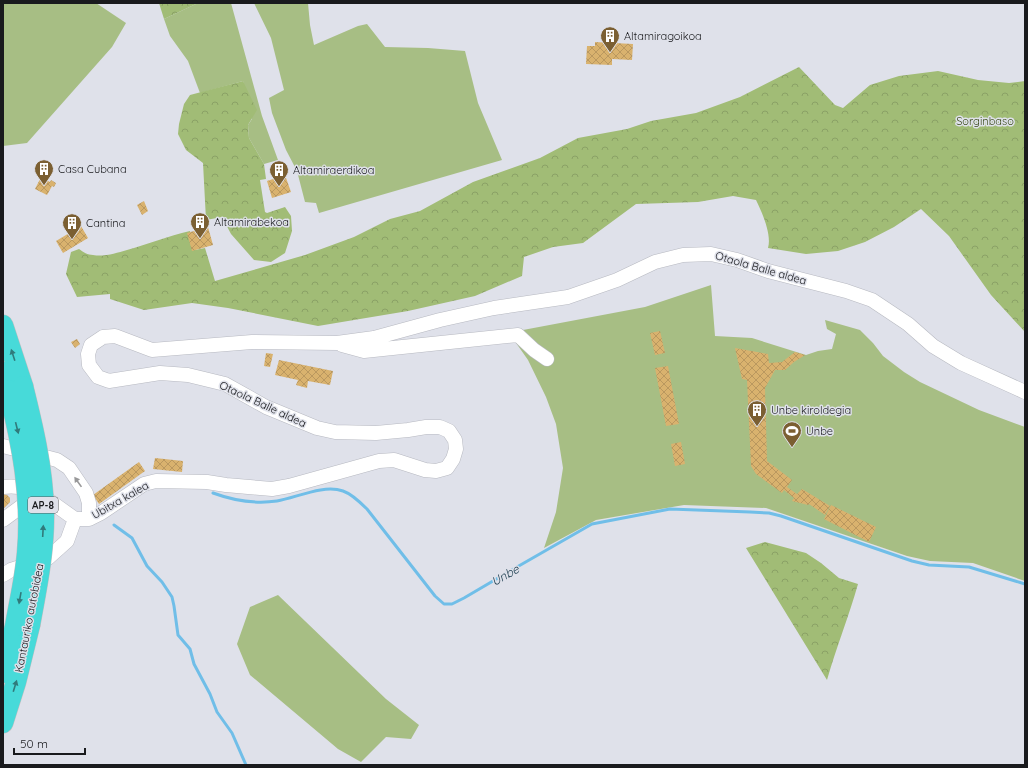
<svg xmlns="http://www.w3.org/2000/svg" width="1028" height="768" font-family="Quicksand,sans-serif">
<defs>
<pattern id="forest-crowns" width="20" height="18" patternUnits="userSpaceOnUse"><rect width="20" height="18" fill="#a1bc76"/><path d="M2 6a3 3 0 1 1 6 0M12 15a3 3 0 1 1 6 0" fill="none" stroke="#8aa166"/></pattern>
<pattern id="building-cross-hatch" width="8" height="8" patternUnits="userSpaceOnUse"><rect width="8" height="8" fill="#d9b26e"/><path d="M0 0l8 8M0 8l8-8" fill="none" stroke="#ba985f"/></pattern>
</defs>
<rect width="100%" height="100%" fill="#dfe1ea"/>
<!-- green -->
<path fill="#a7be84" d="M3,3H96L126,23L112,47L27,143L3,146Z
M198,3H231L262,116L278,160L264,164L249,138L248,125L252,119L243,81L200,93L188,61L170,36L164,19Z
M254,3H308L310,25L314,45L358,26L367,24L385,47L428,48L465,51L478,103L502,160L319,213L316,203L305,202L297,171L286,150L272,113L269,98L284,90L271,38Z
M711,285L715,336L752,338L806,355L818,351L832,349L836,334L827,329L825,320L860,330L873,343L883,356L904,372L920,382L979,410L1025,427V581L973,563L930,561L907,556L766,508L684,505L596,520L544,548L556,512L563,468L556,424L546,397L528,360L514,340L523,330L645,307Z
M278,595L386,699L419,725L411,739L386,737L361,762L338,749L250,675L237,644L250,607Z"/>
<!-- forest -->
<path fill="url(#forest-crowns)" d="M159,3H198L164,19Z
M799,67L835,105L843,108L870,85L899,76L938,71L978,80L1009,83L1025,81V332L991,295L949,236L921,209L894,227L865,242L838,251L806,254L768,248C772,235 762,212 756,200L733,196L698,202L636,204L583,243L553,247L524,257L522,276L475,296L408,311L318,326L228,308L192,303L144,310L110,299V294L77,297L66,274L71,252L79,249C83,252 88,255 93,255C105,257 116,253 127,250C148,244 168,236 190,231L195,250L205,248L215,281L305,255L354,237L390,219L420,211L473,182L540,158L578,138L627,129L651,121L696,113L740,97Z
M243,81L257,110L248,125L249,138L264,164L266,179L260,180L265,212L267,213L285,207L291,216L292,231L285,253L271,262L254,260L231,234L222,217L206,220L203,163L186,150L178,134L179,124L184,104L190,95Z
M765,542L806,553L821,563L839,578L858,584C849,616 836,648 827,680L746,548Z"/>
<g fill="none" stroke-linecap="round" stroke-linejoin="round">
<!-- stream -->
<path stroke="#70bee8" stroke-width="3" d="M213,493C232,500 256,504 277,501C296,498 323,484 343,491C352,494 360,502 367,509L435,596L444,604H452L464,598L510,571L592,524L670,509L750,512L769,513L781,516L912,561L929,565L969,567L1025,584
M114,525L132,538L147,566L162,582L172,597L174,606L178,635L190,649L194,664L210,694L217,712L232,733L246,765"/>
</g>
<!-- building -->
<path fill="url(#building-cross-hatch)" d="M595,42L633,44L632,60L612,59V65L586,64L587,46H595Z
M285,175L291,192L272,198L267,181Z
M41,177L50,182L51,180L56,183L54,187L52,186L47,195L35,189Z
M144,201L148,211L142,215L137,205Z
M81,226L88,238L63,253L56,241Z
M208,227L213,245L192,251L187,233Z
M660,331L665,353L655,355L650,333Z
M77,339L80,344L75,348L71,342Z
M735,348L768,354L769,363L782,362L795,352L805,355L794,362L785,370H775L765,388L767,461L792,480L787,487L797,494L802,489L830,506L825,515L809,504L808,505L792,501L794,498L784,490L782,493L756,474L751,466L747,380L742,379Z
M266,353L273,354L270,367L264,366Z
M279,360L333,371L330,385L308,381L307,388L296,385L298,380L275,375Z
M668,366L679,424L666,426L655,368Z
M681,442L685,464L675,466L671,444Z
M155,458L183,461L182,472L153,469Z
M139,462L145,471L99,504L93,495Z
M3,494L7,495L10,498V502L3,509Z
M831,505L876,527L869,542L824,519Z"/>
<g fill="none" stroke-linecap="round" stroke-linejoin="round">
<!-- minor casing -->
<g stroke="#b7b9c1" stroke-width="15">
<path id="minor" d="M342,345L364,351L518,335L534,350L547,359
M3,446L57,460L69,468L86,493L89,503V519
M3,487C14,486 25,486 32,495
M3,520L34,497L47,499L75,519H89L101,513L144,484L156,481L207,482L226,485L272,489L289,486L379,461L394,460L425,470L436,471L447,468L453,459L456,449L455,440L449,431L440,427H426L408,430L376,433L335,432L317,428L266,407L225,384L188,375L160,373L109,381L98,377L89,365L88,354L91,345L103,337L115,336L152,350L252,342L337,343L374,338L440,320L494,308L568,297L617,280L655,262L683,255L711,254L737,260L768,271L846,291L872,300L908,324L933,346L961,363L1025,392
M3,575L11,570L48,558L67,541L75,519"/>
</g>
<!-- highway casing -->
<g stroke="#bfbfc0" stroke-width="21">
<path id="highway" d="M3,325L23,386
M3,372L8,390
M3,673L15,626
M3,723L16,682L30,625"/>
</g>
<!-- minor -->
<use href="#minor" stroke="#fff" stroke-width="14"/>
<!-- highway -->
<use href="#highway" stroke="#47dad9" stroke-width="20"/>
<!-- highway-bridge casing -->
<g stroke="#bfbfc0" stroke-width="21" stroke-linecap="butt">
<path id="highway-bridge" d="M23,386C33,426 43,468 44,510C45,548 37,588 30,625
M8,390C22,443 32,498 27,553C25,578 19,602 15,626"/>
</g>
<!-- highway-bridge -->
<use href="#highway-bridge" stroke="#47dad9" stroke-width="20"/>
</g>
<!-- one-way arrows -->
<defs><path id="oneway-solid" d="M-6-.8H1V-3.2L6.5 0L1 3.2V.8H-6Z"/></defs>
<g fill="#307a7b">
<use href="#oneway-solid" transform="translate(13 355) rotate(-108)"/>
<use href="#oneway-solid" transform="translate(17 428) rotate(76)"/>
<use href="#oneway-solid" transform="translate(43 531) rotate(-87)"/>
<use href="#oneway-solid" transform="translate(20 598) rotate(100)"/>
<use href="#oneway-solid" transform="translate(15 686) rotate(-73)"/>
</g>
<use fill="#989899" href="#oneway-solid" transform="translate(78 482) rotate(-125)"/>
<!-- icons -->
<defs>
<g id="building-pin" transform="scale(1)"><path d="M0 17L-7.5 6A9.5 9.5 0 1 1 7.5 6Z" fill="#7b5f32" stroke="#dfe1ea"/><path d="M-4-6H4V6H1V3H-1V6H-4ZM-2.5-4.3h1.7v1.8h-1.7ZM.8-4.3h1.7v1.8H.8ZM-2.5-1h1.7V.8h-1.7ZM.8-1h1.7V.8H.8Z" fill="#fff"/></g>
<g id="stadium-pin" transform="scale(1)"><path d="M0 17L-7.5 6A9.5 9.5 0 1 1 7.5 6Z" fill="#7b5f32" stroke="#dfe1ea"/><path d="M0-5a6.5 5 0 1 0 0 10a6.5 5 0 1 0 0-10ZM-3.5-1.8h7v3.6h-7Z" fill="#fff"/></g>
</defs>
<g fill-rule="evenodd">
<use href="#building-pin" x="610" y="36"/>
<use href="#building-pin" x="44" y="169"/>
<use href="#building-pin" x="279" y="170"/>
<use href="#building-pin" x="200" y="222"/>
<use href="#building-pin" x="72" y="223"/>
<use href="#building-pin" x="757" y="410"/>
<use href="#stadium-pin" x="792" y="431"/>
</g>
<g text-anchor="middle" dominant-baseline="central" stroke-width="3" stroke-linejoin="round" paint-order="stroke">
<!-- shield labels -->
<rect fill="#dfe1ea" stroke="#54565a" stroke-width="1" x="28" y="497" width="30" height="16" rx="3"/>
<g font-size="10" font-weight="bold" fill="#191a1d">
<text x="43" y="505">AP-8</text>
</g>
<!-- poi labels -->
<g font-size="11" fill="#191a1d" stroke="#dfe1ea" text-anchor="start">
<text x="624" y="36">Altamiragoikoa</text>
<text x="58" y="169">Casa Cubana</text>
<text x="293" y="170">Altamiraerdikoa</text>
<text x="214" y="222">Altamirabekoa</text>
<text x="86" y="223">Cantina</text>
<text x="771" y="410">Unbe kiroldegia</text>
<text x="806" y="431">Unbe</text>
</g>
<!-- park labels -->
<g font-size="11" fill="#3a4b1a" stroke="#dfe1ea">
<text x="985" y="121">Sorginbaso</text>
</g>
<!-- street labels -->
<g font-size="11" fill="#191a1d" stroke="#dfe1ea">
<text transform="translate(761 268) rotate(16)">Otaola Balle aldea</text>
<text transform="translate(263 404) rotate(25)">Otaola Balle aldea</text>
<text transform="translate(120 500) rotate(-30)">Ubitxa kalea</text>
<text transform="translate(29 618) rotate(-79)">Kantauriko autobidea</text>
</g>
<!-- water labels -->
<g font-size="12" font-style="italic" fill="#17394b" stroke="#dfe1ea">
<text transform="translate(505 575) rotate(-30)">Unbe</text>
</g>
</g>
<!-- border -->
<rect width="1028" height="768" fill="none" stroke="#191a1d" stroke-width="8"/>
<!-- scale -->
<path d="M14 748v6h71v-6" fill="none" stroke="#191a1d" stroke-width="2"/>
<text x="20" y="748" font-size="12" fill="#191a1d" stroke="#dfe1ea" stroke-width="3" paint-order="stroke">50 m</text>
</svg>
